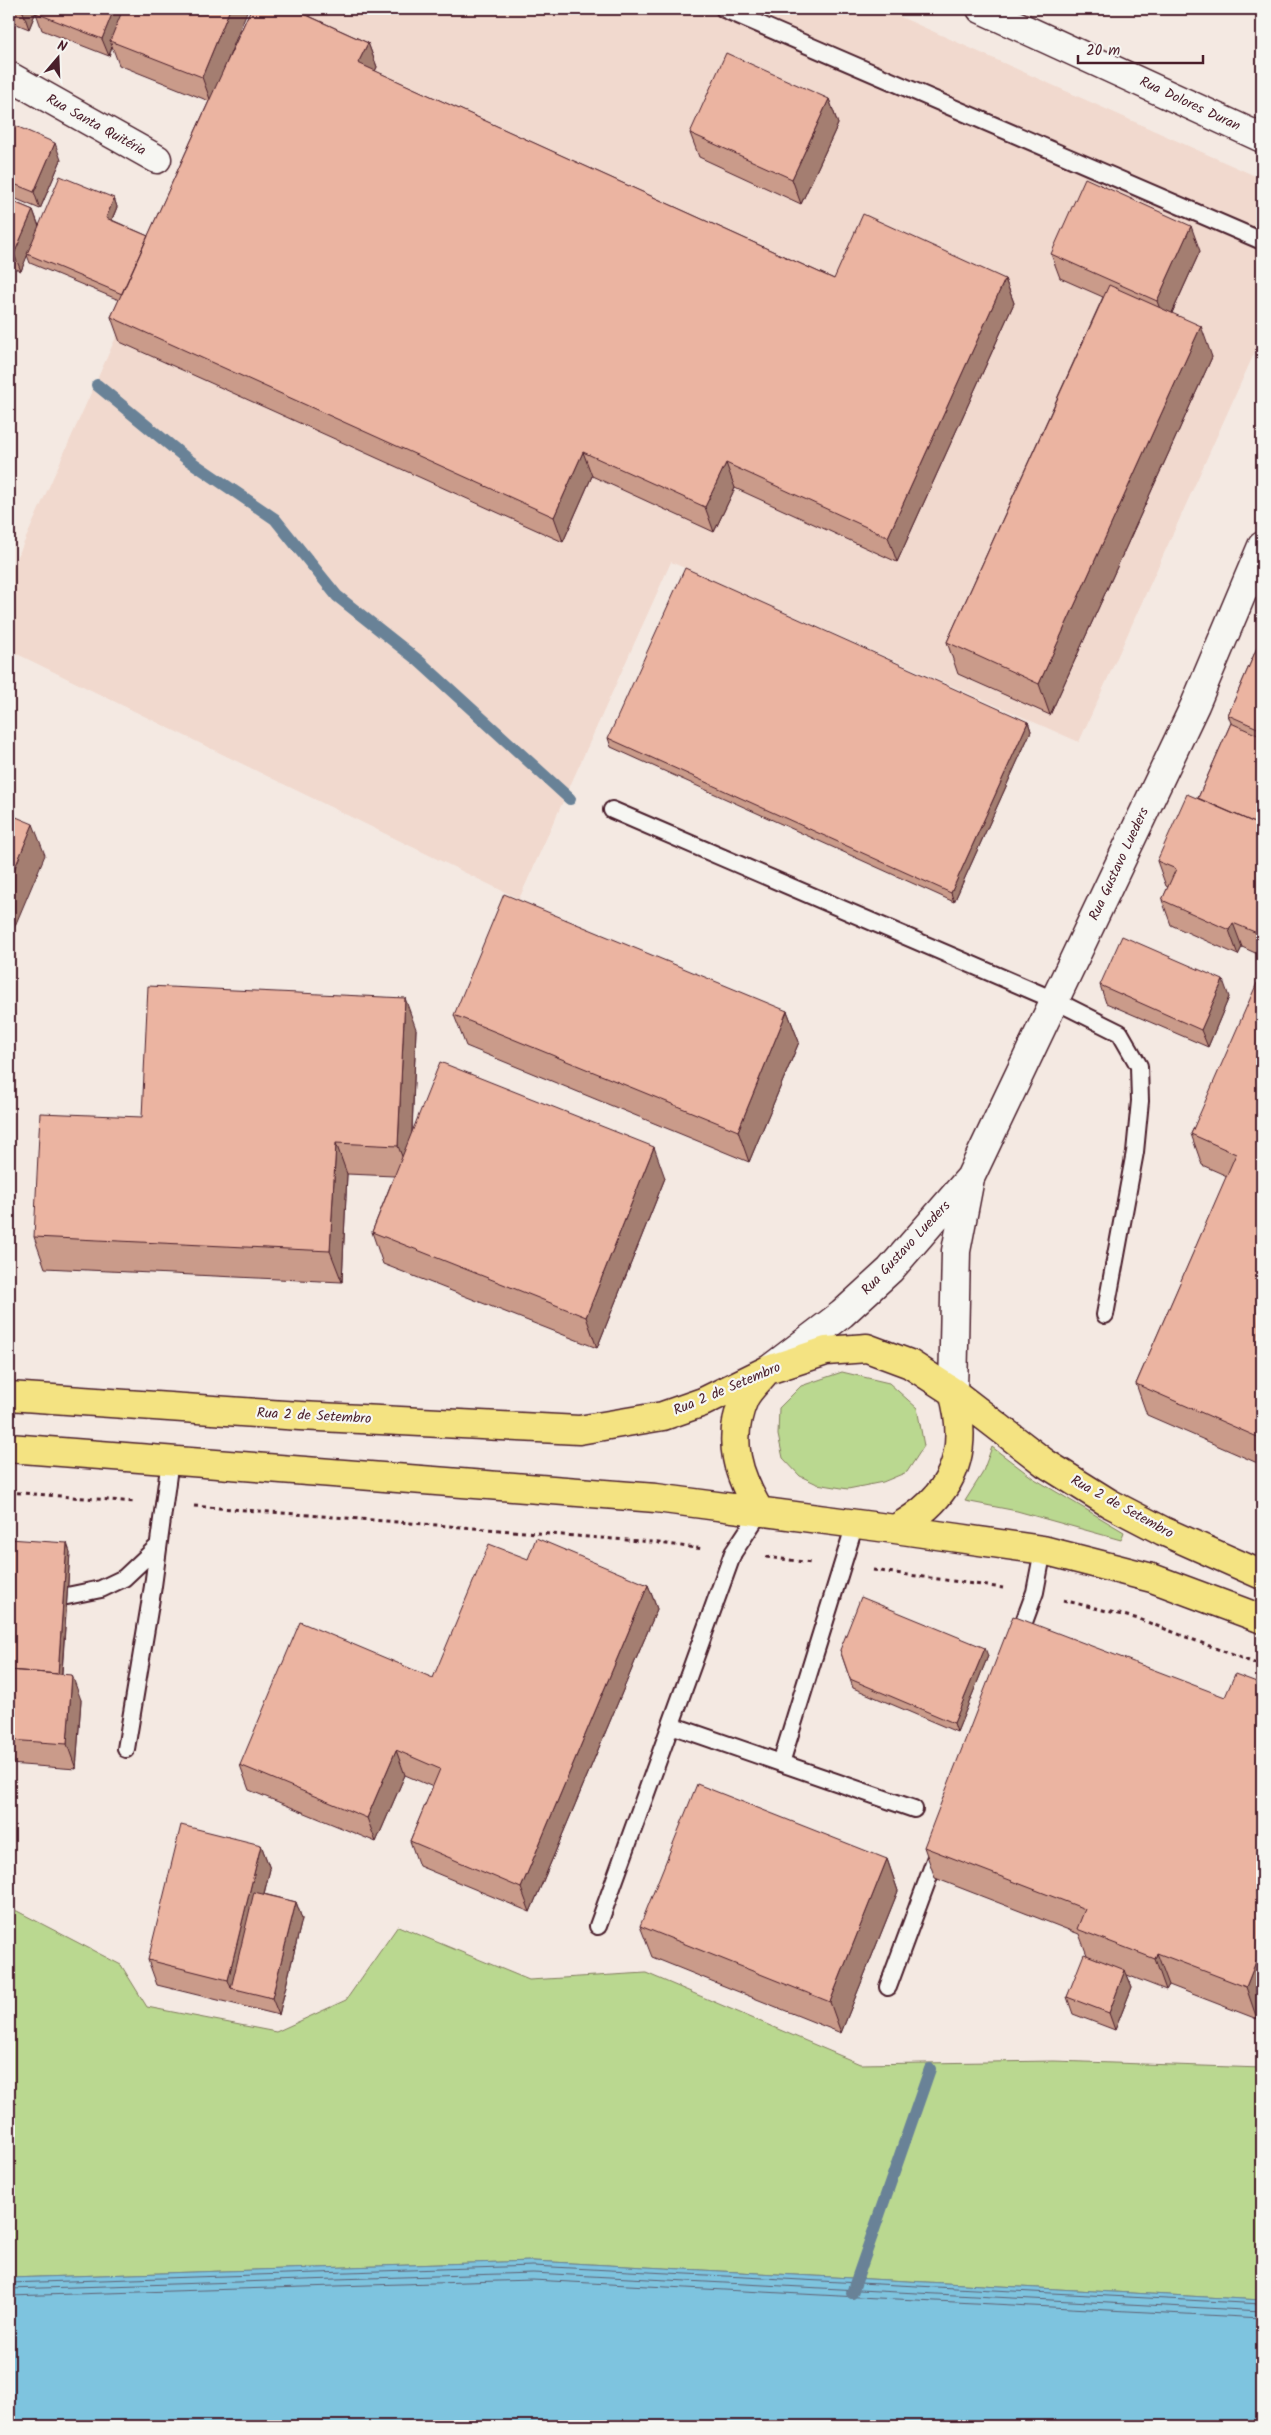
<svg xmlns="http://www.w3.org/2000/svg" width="1271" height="2435" font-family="Kalam,sans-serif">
<rect width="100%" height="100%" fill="#f4e9e2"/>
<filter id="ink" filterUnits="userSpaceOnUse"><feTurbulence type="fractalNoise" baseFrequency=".02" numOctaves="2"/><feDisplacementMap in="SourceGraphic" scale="10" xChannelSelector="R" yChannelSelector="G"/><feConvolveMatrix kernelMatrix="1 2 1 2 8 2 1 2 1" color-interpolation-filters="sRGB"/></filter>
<g filter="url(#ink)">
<!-- built -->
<path fill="#f1d9ce" d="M263,9H883L1262,179V336L1079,742L671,562L519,899L9,650V576Z"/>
<!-- green -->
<path fill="#bad890" stroke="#827c5e" d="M842,1372L889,1383L917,1408L924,1446L907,1472L883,1482L848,1489L817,1484L800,1476L783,1458L778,1435L779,1408L801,1386Z
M992,1447L1033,1478L1124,1532L1121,1540L1017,1511L965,1501L982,1474Z
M9,1910L17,1911L121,1965L147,2007L276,2032L346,2000L398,1926L529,1980L646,1973L860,2064L1054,2061L1262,2068V2300L533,2261L9,2278Z"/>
<!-- water -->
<path fill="#7ec4df" stroke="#698297" d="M533,2261L1262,2300V2426H9V2278Z"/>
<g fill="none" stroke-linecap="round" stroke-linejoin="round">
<!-- shore -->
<path stroke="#5f6173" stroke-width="1" d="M9,2283L533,2266L1262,2304
M9,2289L533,2273L1262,2311
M9,2296L532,2280L1262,2318"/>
<!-- stream -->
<path stroke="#698297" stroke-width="12" d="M97,385L187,459L275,519L337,596L419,661L570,799
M852,2293L930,2069"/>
<!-- lane casing -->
<g stroke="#4a1f2b" stroke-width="20">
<path id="lane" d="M724,9L1262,241
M612,810L1054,1000L1120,1033L1139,1066L1140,1101L1135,1152L1105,1315
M67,1596L101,1589L124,1578L158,1546
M1017,1641L1035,1592L1043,1550
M671,1725L914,1809
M126,1749L153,1586L170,1460
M781,1763L855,1524
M598,1926L733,1553L760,1512
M888,1987L939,1849"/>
</g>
<!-- street casing -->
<g stroke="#4a1f2b" stroke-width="31">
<path id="street" d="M981,9L1262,138
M9,76L157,159"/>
</g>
<!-- secondary casing -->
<g stroke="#4a1f2b" stroke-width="31">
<path id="secondary" d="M771,1368L842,1314L890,1270L969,1179
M953,1392L956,1251L970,1178L1195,705L1262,546"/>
</g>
<!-- primary casing -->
<g stroke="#4a1f2b" stroke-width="31">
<path id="primary" d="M9,1396L300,1416L579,1430L663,1416L703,1402L768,1370L826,1351L867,1348L910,1364L953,1392L1045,1463L1109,1503L1163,1531L1262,1575
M9,1448L656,1498L895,1529L1043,1550L1152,1578L1262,1619
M760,1512C738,1476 726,1441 744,1399C748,1390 757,1382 763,1375
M895,1529C952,1498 971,1454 953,1392"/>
</g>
<!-- path -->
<path stroke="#4a1f2b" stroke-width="3" stroke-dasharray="4 4" stroke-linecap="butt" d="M9,1492L135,1502
M194,1506L652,1542L703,1549
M766,1557L812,1563
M873,1570L1003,1588
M1063,1600L1139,1619L1262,1666"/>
<!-- lane -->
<use href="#lane" stroke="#f6f6f2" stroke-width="16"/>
<!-- street -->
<use href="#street" stroke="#f6f6f2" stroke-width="28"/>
<!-- secondary -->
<use href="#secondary" stroke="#f6f6f2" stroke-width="28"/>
<!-- primary -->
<use href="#primary" stroke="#f4e382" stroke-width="28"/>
</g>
<!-- wall -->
<path fill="#ca9b8a" stroke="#4a1f2b" d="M9,9H37L29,29L9,21Z
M251,9H313L309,16L368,43L377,67L375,71L834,279H1005L1014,303L897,562L735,488L714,532L592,476L563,542L120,342L111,317L119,300L30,263L27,255L21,271L9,266V200L33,210L39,226L114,198L117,207L112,220L148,236L209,101L119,65L112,46L109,56L42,30L36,13L230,55Z
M829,99L838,124L801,204L699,157L690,133Z
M9,123L61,160L40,209L9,196Z
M1200,251L1172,313L1212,357L1050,715L958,674L947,642L1103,297L1060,278L1051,254Z
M1262,636V956L1242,947L1238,955L1171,925L1162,900L1168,887L1166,886L1157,861L1198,798L1231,723L1228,715Z
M1028,722L1031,731L954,902L611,747L608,738Z
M1100,985L1229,997L1208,1047L1106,1003Z
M1262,985V1465L1147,1415L1136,1384L1227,1176L1202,1165L1191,1134Z
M787,1011L799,1042L749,1162L466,1046L454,1015Z
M416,1029L412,1133L665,1178L597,1348L383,1264L372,1232L394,1176L347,1174L342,1282L45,1268L34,1237L142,1117Z
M9,1539L70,1552L62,1674L81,1700L76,1769L9,1764Z
M528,1559L648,1585L657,1609L530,1912L419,1866L410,1841L433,1787L405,1775L376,1842L249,1790L240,1765L433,1678Z
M840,1650L988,1656L957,1732L853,1688Z
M1262,1684V2006L1257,2019L1169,1985L1166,1990L1127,1975L1132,1987L1115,2030L1073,2014L1067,1997L1087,1955L1079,1934L935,1878L924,1847L1225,1697Z
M261,1845L270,1869L264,1894L296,1902L302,1919L279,2015L157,1985L148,1960Z
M887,1859L898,1891L841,2033L652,1957L640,1926Z"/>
<!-- shaded-wall -->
<path fill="#a47e71" stroke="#4a1f2b" d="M24,9H37L29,29L23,12Z
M114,9H128L110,41L112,46L109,56L102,39Z
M230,9H248L211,102L202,77Z
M293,9H313L302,33Z
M368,43L377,67L367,88L358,63Z
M829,99L838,124L801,204L792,179Z
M55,143L61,160L40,209L34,192Z
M114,198L117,207L109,226L106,218Z
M33,210L39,227L21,271L14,254Z
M1191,226L1200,251L1166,326L1157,301Z
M1005,279L1014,303L897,562L888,537Z
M1201,326L1212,357L1050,715L1039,684Z
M583,452L592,476L563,542L554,517Z
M726,463L735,488L714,532L705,507Z
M1028,722L1031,731L954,902L951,893Z
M33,824L45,855L9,940V882Z
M1233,923L1242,947L1238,955L1229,930Z
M1223,980L1229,997L1208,1047L1201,1030Z
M405,998L416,1029L410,1177L398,1146Z
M787,1011L799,1042L749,1162L738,1131Z
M336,1143L347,1174L342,1282L330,1251Z
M654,1147L665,1178L597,1348L586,1317Z
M67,1543L70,1552L60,1698L57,1690Z
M648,1585L657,1609L530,1912L521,1888Z
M985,1648L988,1656L957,1732L954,1723Z
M72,1675L81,1700L76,1769L67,1744Z
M396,1750L405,1775L376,1842L367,1818Z
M261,1845L270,1869L240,1990L231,1988L228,1980Z
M887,1859L898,1891L841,2033L830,2002Z
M296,1902L302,1919L279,2015L272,1998Z
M1157,1953L1169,1985L1166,1990L1155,1959Z
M1257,1959L1262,1973V2006L1257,2019L1246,1987Z
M1125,1970L1132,1987L1115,2030L1109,2013Z"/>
<!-- building -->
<path fill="#ebb4a1" stroke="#4a1f2b" d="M15,9H24L23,12Z
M37,9H114L102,39L36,13Z
M123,9H230L202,77L110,41Z
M251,9H293L368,43L358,63L834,279L863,214L1005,279L888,537L726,463L705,507L583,452L554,517L111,317Z
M726,53L829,99L792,179L690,133Z
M9,123L55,143L34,192L9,182Z
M60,176L114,198L106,218L148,236L122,294L27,254Z
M1085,178L1191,226L1157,301L1051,254Z
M9,200L33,210L14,254L9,251Z
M1109,285L1201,326L1039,684L947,642Z
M685,568L1028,722L951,893L608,738Z
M1262,636V730L1228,715Z
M1231,723L1262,737V826L1198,798Z
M1187,794L1262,826V935L1233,923L1229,930L1162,900L1176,869L1157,861Z
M9,814L33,824L9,882Z
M504,894L787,1011L738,1131L454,1015Z
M1122,936L1223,980L1201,1030L1100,985Z
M1257,983L1262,985V1439L1136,1384L1236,1154L1191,1134Z
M148,986L405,998L398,1146L336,1143L330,1251L34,1237L40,1113L142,1117Z
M440,1062L654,1147L586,1317L372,1232Z
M536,1538L648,1585L521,1888L410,1841L440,1769L396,1750L367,1818L240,1765L300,1622L433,1678L489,1544L528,1559Z
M9,1539L67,1543L58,1674L9,1670Z
M861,1597L985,1648L954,1723L850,1679L840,1650Z
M1013,1616L1225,1697L1235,1674L1262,1684V1961L1257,1959L1246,1987L1157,1953L1155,1959L1077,1929L1085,1909L924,1847Z
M9,1670L72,1675L67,1744L9,1740Z
M697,1784L887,1859L830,2002L640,1926Z
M181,1825L261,1845L228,1980L148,1960Z
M254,1892L296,1902L272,1998L231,1988Z
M1084,1954L1125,1970L1109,2013L1067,1997Z"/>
</g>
<g text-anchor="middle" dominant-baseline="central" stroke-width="4.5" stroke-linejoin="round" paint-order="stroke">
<!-- street labels -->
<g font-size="14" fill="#4a1f2b" stroke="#f6f6f2">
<text transform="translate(1190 104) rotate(25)">Rua Dolores Duran</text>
<text transform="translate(96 125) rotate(29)">Rua Santa Quitéria</text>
<text transform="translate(1119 864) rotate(-65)">Rua Gustavo Lueders</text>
<text transform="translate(906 1248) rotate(-47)">Rua Gustavo Lueders</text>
<text transform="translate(727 1389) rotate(-23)">Rua 2 de Setembro</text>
<text transform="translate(314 1416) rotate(3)">Rua 2 de Setembro</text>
<text transform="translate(1122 1507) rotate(29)">Rua 2 de Setembro</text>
</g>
</g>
<!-- margin -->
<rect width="1271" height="2435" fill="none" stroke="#f6f6f2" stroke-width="30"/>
<rect x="15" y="15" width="1241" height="2405" fill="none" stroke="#4a1f2b" stroke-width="2" filter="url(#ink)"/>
<!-- north arrow -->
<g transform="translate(58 58) rotate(19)" stroke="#f6f6f2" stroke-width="4" paint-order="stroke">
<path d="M0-4L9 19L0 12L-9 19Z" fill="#4a1f2b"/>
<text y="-8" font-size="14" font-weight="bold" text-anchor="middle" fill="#4a1f2b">N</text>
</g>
<!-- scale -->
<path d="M1078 55v8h125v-8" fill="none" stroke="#4a1f2b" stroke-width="2.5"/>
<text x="1086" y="55" font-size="15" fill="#4a1f2b" stroke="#f6f6f2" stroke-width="4" paint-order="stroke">20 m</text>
</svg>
